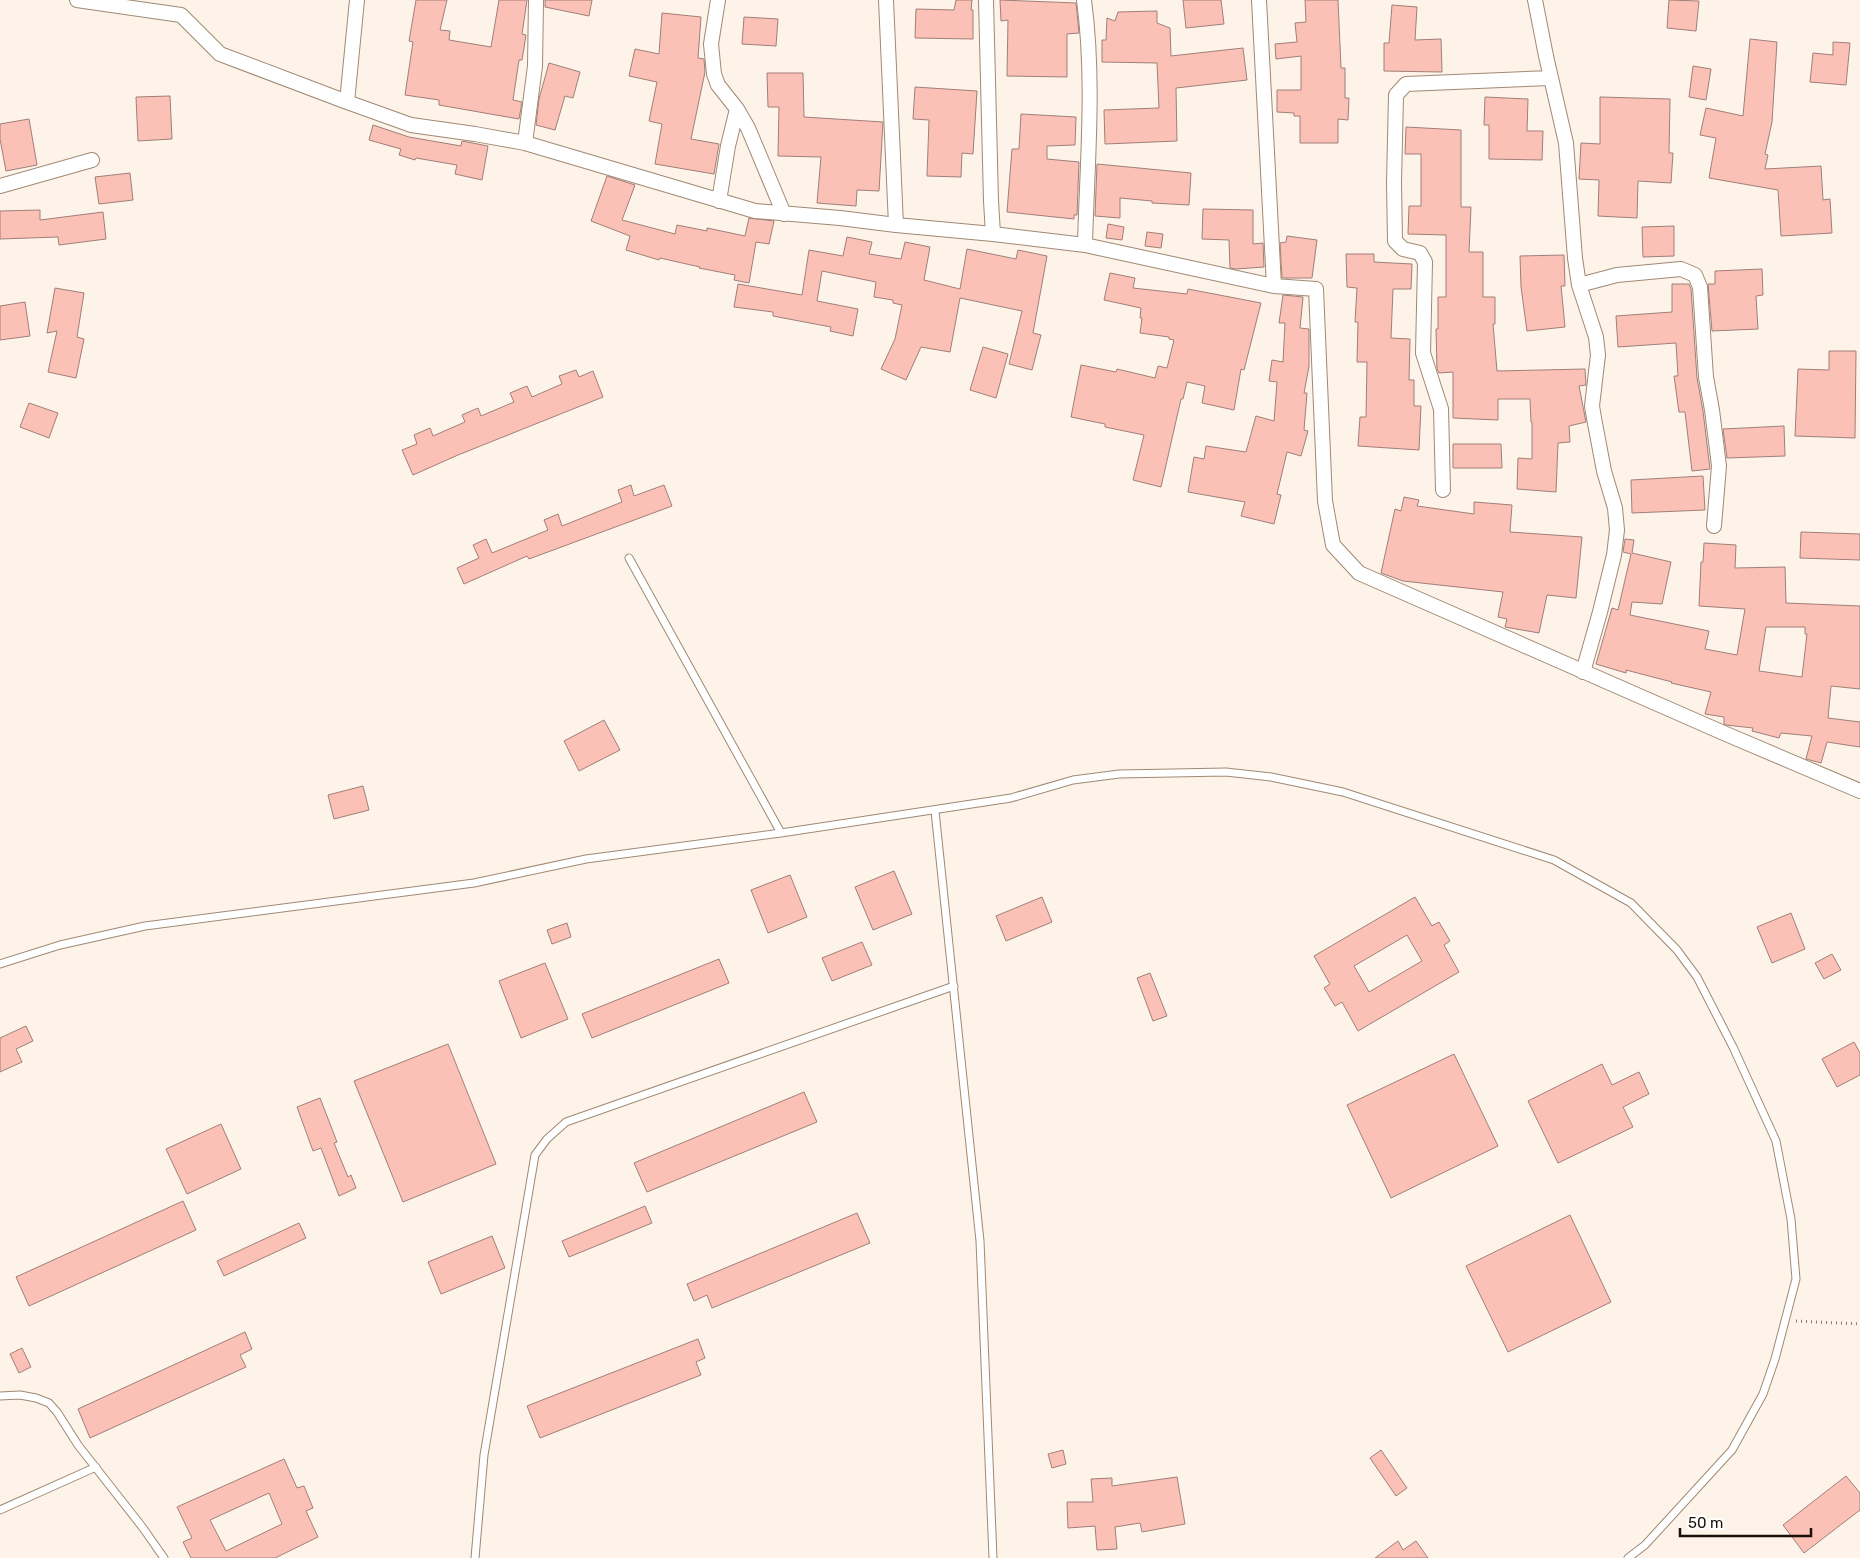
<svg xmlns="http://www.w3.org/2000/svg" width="1860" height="1558" font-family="Rubik,sans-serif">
<rect width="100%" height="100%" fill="#fdf3e9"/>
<!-- building -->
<path fill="#fcc1b6" stroke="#a07f79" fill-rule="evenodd" d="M416,0H447L440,30L450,31L449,40L491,47L499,0H527L522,34L526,35L522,60H519L513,100L522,102L519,119L439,105V100L405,95L413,42L409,41Z
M545,0H592L589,16L545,7Z
M956,0H972L971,10H973V39L915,38L916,9L954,10Z
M1000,0L1076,3L1079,33L1067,34V77L1007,76L1008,20L1001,21Z
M1183,0H1221L1224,24L1186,28Z
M1305,0H1338L1341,68H1345V98H1349L1348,120L1338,119V143H1300V116H1294V113L1277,112V90H1301V56L1276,59L1275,44L1297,42L1295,23L1306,22Z
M1669,0L1699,1L1696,31L1667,28Z
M1392,5L1417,7L1415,40L1441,39L1442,72L1384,71V43H1389Z
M1157,11V23L1170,28L1171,56L1243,48L1247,80L1176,88L1177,141L1105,144L1104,110L1159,108L1157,63L1102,62V40H1106L1107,18L1115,21L1118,12Z
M662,13L701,17L698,58L704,59L705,72L691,139L719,144L714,174L655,164L662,124L649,121L657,82L629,76L635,49L659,54Z
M744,17L778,19L776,46L742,44Z
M1750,39L1777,42L1772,122L1765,154L1768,155L1765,169L1821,166L1823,200L1830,199L1832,233L1781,236L1778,190L1709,178L1716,138L1700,135L1706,108L1743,116Z
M1833,42L1850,43L1846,85L1810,82L1813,53L1833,55Z
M549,63L580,72L573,98L565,96L555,130L536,125L539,99Z
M1693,66L1711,69L1706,100L1689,97Z
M767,73H803L804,117L883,122L879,191L857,190L856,206L817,203L821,157L778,156L779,107H768Z
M915,87L977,91L973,154L962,153L961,177L927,176L929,120L913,119Z
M170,96L172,139L138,141L136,97Z
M1485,97L1528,99L1527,131H1543L1542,160L1489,159V125H1484Z
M1600,97L1670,99L1669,153H1673L1671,183L1638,181L1637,218L1598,216L1599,180L1579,179L1581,143L1600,144Z
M1021,114L1076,117L1075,145L1047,146V159L1079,162L1077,215H1074V219L1007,212L1012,149H1019Z
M29,119L37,165L6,171L0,139V124Z
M373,125L409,137L461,146L462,141L488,146L482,180L455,174L457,165L416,158L415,160L399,155L401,149L369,140Z
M1406,127L1461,130V207H1471L1469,252H1483V297H1495V324H1493L1497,371L1585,369L1586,385L1579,386L1586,422L1569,426L1570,442L1558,443L1556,492L1517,489L1518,458L1532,459V422H1531L1530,399H1498V420L1453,418V372L1439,373L1437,369L1436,329H1438V297H1446V235L1408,234L1409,206H1421V154H1405Z
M1097,164L1191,173L1189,205L1152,203V201L1120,198V218L1095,216Z
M130,173L133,200L99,204L95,177Z
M607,176L635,185L622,220L675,234L677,225L707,231V228L745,236L749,218L774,221L769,244L756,242L749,283L734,280L735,275L699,268L700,267L660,258L659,260L626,250L630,236L591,221Z
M1203,209L1253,210V244L1263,243L1264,267L1236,269L1230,268L1229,240L1202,239Z
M40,210V220L103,212L106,239L59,245L58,237L0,239V211Z
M1108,224L1124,227L1122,240L1106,238Z
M1674,226V256L1643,257L1642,227Z
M1147,232L1163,234L1161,248L1145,246Z
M1287,236L1317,240L1312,278H1282L1280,243L1286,242Z
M847,237L872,242L869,254L901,259L905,242L930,247L924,280L960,289L967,249L1016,259L1018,250L1047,256L1033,333L1041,335L1032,370L1009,364L1022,311L960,298L950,352L921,347L906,380L881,369L895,339L902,305L893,303V300L874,297L876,282L822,271L817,301L858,309L853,336L830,331L831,327L773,316V312L734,307L738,284L802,295L809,250L843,256Z
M1346,254H1374V262L1412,264L1411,289H1393L1391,338L1410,339L1409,380H1414V406H1421L1419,450L1358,446L1360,417H1366L1367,362H1357L1358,322H1355L1357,288L1347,287Z
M1564,255L1565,286H1561L1565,327L1527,331L1521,287L1520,256Z
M1762,269L1763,295L1756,296L1758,329L1712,331L1708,284H1715V271Z
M1110,273L1135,278L1133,288L1187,294L1188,289L1261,303L1244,370L1241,369L1234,410L1202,403L1205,386L1187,382L1183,399H1181L1161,487L1133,480L1144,435L1105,427V424L1071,417L1081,365L1116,372L1117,369L1155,378L1158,366L1167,368L1174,340L1169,339V337L1140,333L1142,318H1140L1141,308L1104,300Z
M1672,284H1689L1691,289L1697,378L1703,411L1710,469L1692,471L1685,412H1679L1674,376H1678L1676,343L1618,347L1616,316L1672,312Z
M55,288L84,293L77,337L84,339L76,378L48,372L57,331L47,333Z
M1283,295L1303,297L1300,328L1309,329V366L1304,393H1307L1304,430L1308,431L1301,456L1287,452L1277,494L1281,495L1274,524L1241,516L1245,502L1188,492L1194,457L1204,459L1206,446L1246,452L1256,416L1274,421L1277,382L1269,381L1272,360L1283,362L1285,323H1279Z
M25,302L30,336L0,340V306Z
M983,347L1008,354L996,398L970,390Z
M1829,351H1856L1855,438L1795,436L1798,369L1829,370Z
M576,370L579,377L593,371L603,397L458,455L413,475L402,450L417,444L414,435L430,428L433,436L465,422L462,415L478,408L481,416L514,402L510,393L527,386L532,397L562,384L559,376Z
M29,403L58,413L49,438L20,427Z
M1784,426L1785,456L1727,458L1723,429Z
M1453,444H1501L1502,468H1453Z
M1703,476L1705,510L1632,513L1631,480Z
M631,485L634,496L664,485L672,506L529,559L527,556L464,584L457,568L479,558L473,545L486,539L492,553L548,530L544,520L558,514L562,526L622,502L618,490Z
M1404,497L1419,500L1417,506L1474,514V502L1512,505L1510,532L1582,537L1576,598L1547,595L1539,633L1505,627L1507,619L1498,617L1503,592L1403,581L1381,573L1395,509L1401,511Z
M1801,532L1860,534V560L1800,558Z
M1625,539L1634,540L1632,553L1671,562L1662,604L1632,602L1630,615L1709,631L1705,649L1737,655L1745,609L1699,606L1701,562H1703L1704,543L1736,545L1735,568L1785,567L1786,603L1860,606V689L1831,686L1828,718L1860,722V747L1827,742L1821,763L1806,759L1812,736L1781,733L1779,738L1752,731L1753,728L1726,725L1724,724V717L1705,714L1711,692L1671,683L1672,682L1626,670V673L1596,664L1612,608L1618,610L1631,554L1623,552ZM1766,627H1805V634H1807L1802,677L1759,671Z
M604,720L620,750L579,771L564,741Z
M363,786L369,810L334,819L328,795Z
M894,871L912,914L873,930L855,887Z
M790,875L807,917L768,933L751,890Z
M1042,897L1052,922L1006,941L996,916Z
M1415,897L1432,926L1439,922L1450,941L1444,945L1459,972L1358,1031L1342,1002L1335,1006L1324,988L1330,984L1314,956ZM1407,935L1422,961L1369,992L1354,966Z
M1791,913L1805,949L1772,963L1757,927Z
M567,923L571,937L552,944L547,930Z
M862,942L872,965L832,981L822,958Z
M1832,954L1841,970L1824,979L1815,963Z
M719,959L729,983L592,1038L582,1014Z
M545,963L568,1019L521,1038L499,981Z
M1150,973L1167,1016L1153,1021L1137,978Z
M26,1026L33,1041L16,1049L22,1062L0,1072V1038Z
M1854,1042L1860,1053V1075L1837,1087L1822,1059Z
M448,1044L496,1164L403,1202L354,1081Z
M1454,1054L1498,1146L1391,1198L1347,1105Z
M1602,1064L1612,1085L1639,1072L1649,1094L1623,1107L1633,1127L1558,1163L1528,1101Z
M804,1092L817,1122L647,1192L634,1163Z
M320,1098L337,1142L334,1143L348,1177L351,1175L356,1188L339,1196L321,1148L313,1151L297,1107Z
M221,1124L241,1169L187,1194L166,1149Z
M183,1201L196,1230L29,1306L16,1277Z
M645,1206L652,1223L569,1257L562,1241Z
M857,1213L870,1243L712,1308L707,1295L694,1301L687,1284Z
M1570,1215L1611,1302L1508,1352L1466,1266Z
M299,1223L306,1238L224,1276L217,1261Z
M492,1236L505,1268L441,1294L428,1262Z
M245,1332L252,1349L240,1355L246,1367L90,1438L78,1409Z
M698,1339L705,1358L696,1362L701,1375L540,1438L527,1406Z
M22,1348L31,1367L19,1373L10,1354Z
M1063,1450L1066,1464L1052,1468L1048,1454Z
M1381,1450L1407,1488L1396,1496L1370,1458Z
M284,1459L297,1488L304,1486L313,1508L306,1511L318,1537L275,1558H191L183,1542L192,1538L177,1507ZM269,1493L282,1524L226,1551L210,1520Z
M1846,1476L1860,1493V1510L1804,1553L1783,1525Z
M1177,1477L1185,1524L1142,1532L1140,1523L1115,1527L1117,1549L1097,1550L1095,1526L1068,1528L1067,1502H1093L1091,1479L1112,1478V1486Z
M1398,1541L1403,1550L1416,1541L1428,1558H1375Z"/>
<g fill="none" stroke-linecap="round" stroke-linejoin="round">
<!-- lane casing -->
<g stroke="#a08973" stroke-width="9">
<path id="lane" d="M629,558L781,833
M935,811L980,1241L993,1558
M0,964L60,945L145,926L474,883L586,859L781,833L1011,798L1073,780L1119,774L1226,772L1271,777L1343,792L1554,860L1631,903L1677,950L1697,977L1733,1047L1776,1141L1791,1219L1796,1279L1775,1359L1763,1394L1732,1450L1645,1545L1628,1558
M0,1396L20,1395L36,1398L49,1403L57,1412L78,1445L143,1528L164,1558
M0,1510L96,1467
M475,1558L484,1455L535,1155L547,1139L566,1122L954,986"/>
</g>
<!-- street casing -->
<g stroke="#a08973" stroke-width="16">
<path id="street" d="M77,0L181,15L220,54L347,102
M357,0L347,102L411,125L475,134L525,143L755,211L840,218L896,225L993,234L1085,245L1274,286L1316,289L1325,501L1333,545L1359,573L1726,734L1860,791
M718,0L711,44L714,74L718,85L737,109L748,128L784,214
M886,0L896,225
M986,0L991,201L993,234
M1084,0C1095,82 1087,163 1085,245
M1259,0L1274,286
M1535,0L1546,56L1566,143L1575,258L1579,285L1596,337L1598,355L1592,406L1594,418L1604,471L1615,508L1617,530L1614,555L1600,612L1583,672
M525,143L535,66L536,0
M0,186L92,160
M719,201L728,146L737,109
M1579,285L1617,275L1681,269L1695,275L1700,287L1706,377L1712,410L1719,466L1714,526
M1443,490L1441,409L1423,353L1425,262L1420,253L1403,249L1395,241L1394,183L1396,95L1406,84L1551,78"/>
</g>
<!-- path -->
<path stroke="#81786e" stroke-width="3" stroke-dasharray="1 4" stroke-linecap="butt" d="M1796,1321L1860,1324"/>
<!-- lane -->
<use href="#lane" stroke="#fff" stroke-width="7"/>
<!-- street -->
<use href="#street" stroke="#fff" stroke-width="14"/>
</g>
<!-- scale -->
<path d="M1680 1528v8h131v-8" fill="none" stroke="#191108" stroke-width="2.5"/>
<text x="1688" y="1528" font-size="15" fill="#191108" stroke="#ffffff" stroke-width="4" paint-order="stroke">50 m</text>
</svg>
